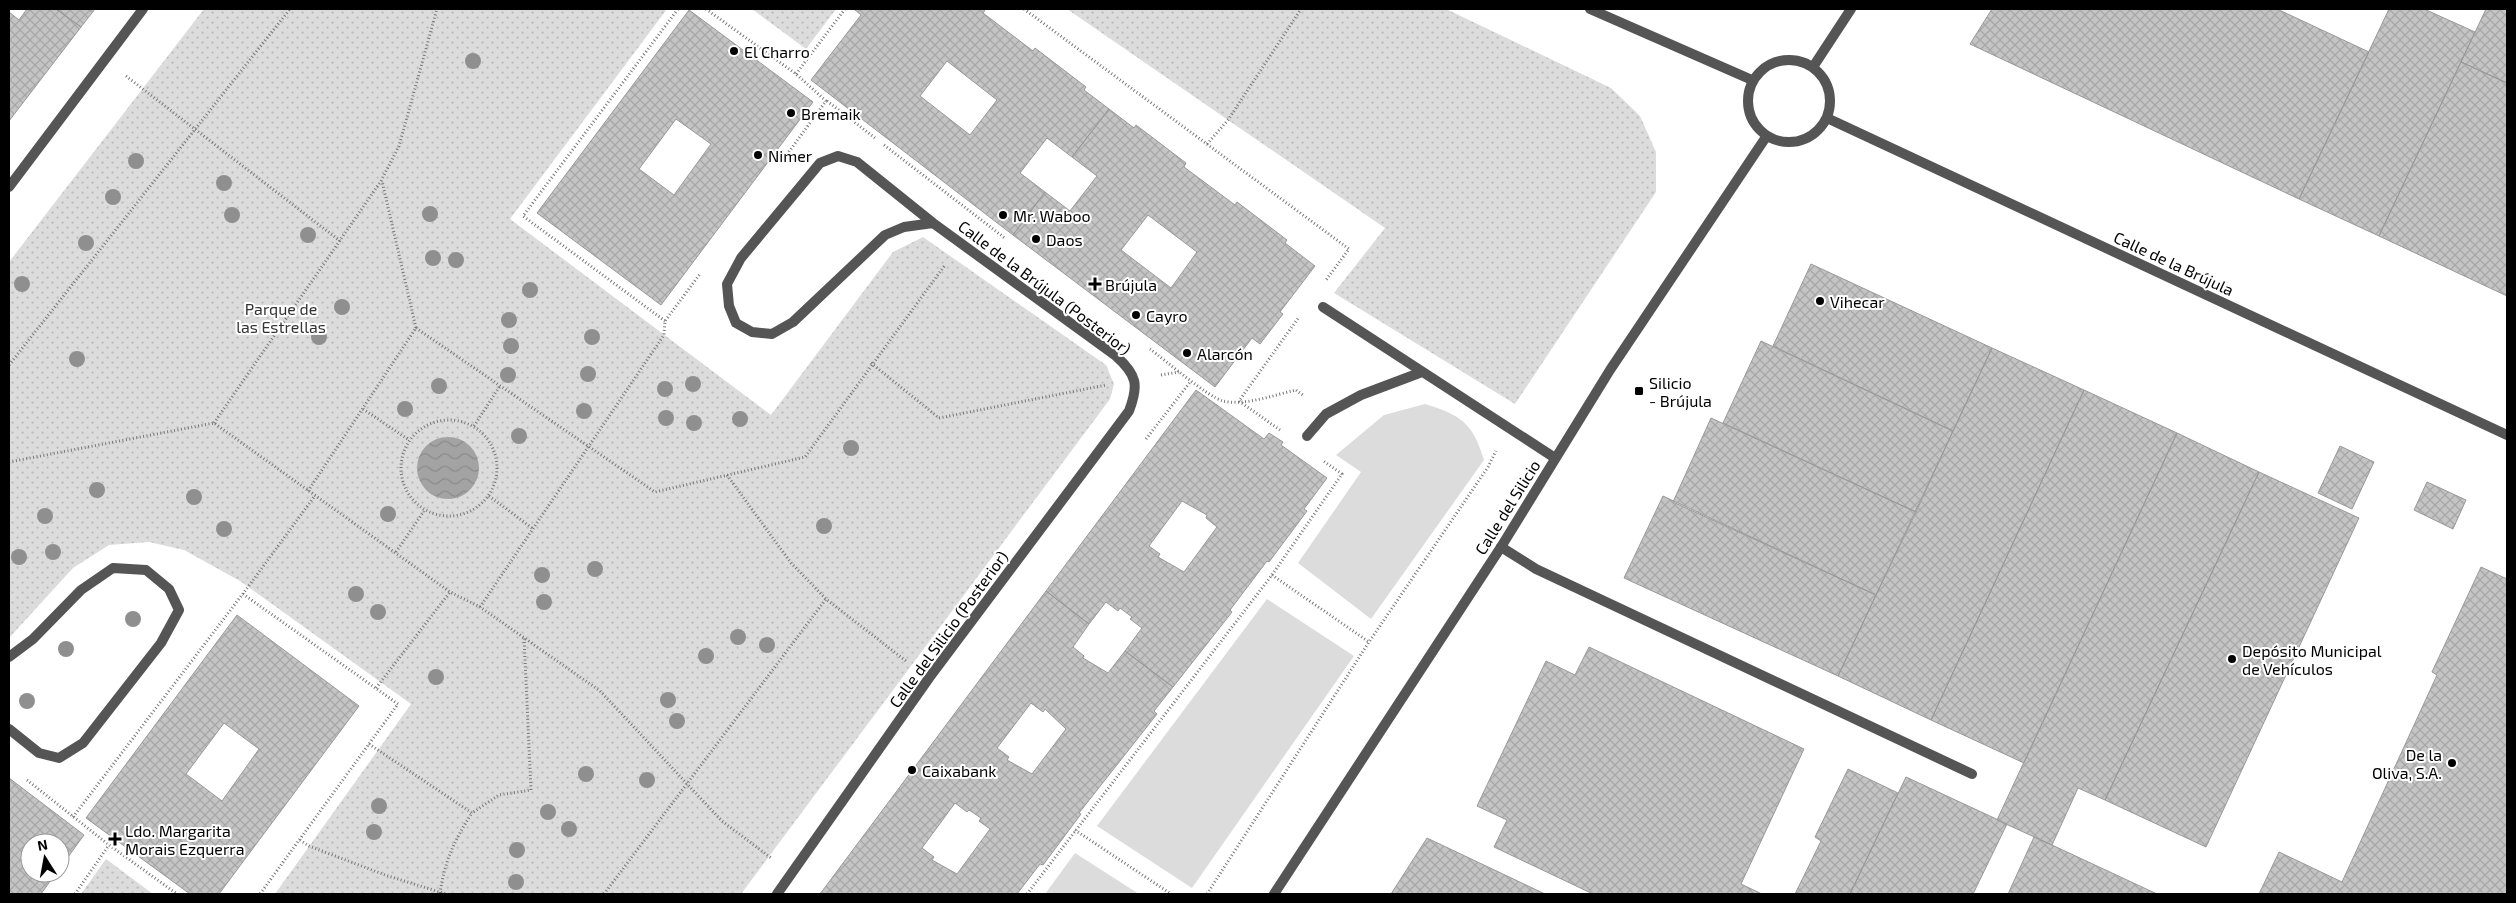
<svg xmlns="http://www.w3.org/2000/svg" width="2516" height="903" font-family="'Exo 2',sans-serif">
<defs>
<pattern id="grass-dots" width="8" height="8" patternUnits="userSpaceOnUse" patternTransform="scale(1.25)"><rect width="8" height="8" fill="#dcdcdc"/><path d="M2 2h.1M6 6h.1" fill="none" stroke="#bbb" stroke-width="1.8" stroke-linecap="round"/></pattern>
<pattern id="water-waves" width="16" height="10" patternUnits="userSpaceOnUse" patternTransform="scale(1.25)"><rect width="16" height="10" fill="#a3a3a3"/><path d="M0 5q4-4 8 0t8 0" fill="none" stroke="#8b8b8b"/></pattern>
<pattern id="building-cross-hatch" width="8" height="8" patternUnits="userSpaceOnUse" patternTransform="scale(1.25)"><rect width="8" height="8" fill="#c4c4c4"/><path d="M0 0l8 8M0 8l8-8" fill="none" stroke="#a7a7a7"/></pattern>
</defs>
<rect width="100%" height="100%" fill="#fff"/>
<!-- grass -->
<path fill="url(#grass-dots)" d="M204,9H667L510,219L771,415L893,252L923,237L1106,365L1114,384L1110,399L741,894H275L411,704L240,581L184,550L149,542L109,545L73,568L9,638V262Z
M752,9H836L806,49Z
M1067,9H1446L1611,88L1640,116L1656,152V192L1515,404L1334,293L1385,228Z
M106,859L153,894H81Z"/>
<!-- garden -->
<path fill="#dcdcdc" d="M1425,404C1461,415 1473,423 1484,460L1371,619L1298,563L1361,472L1336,455L1384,415Z
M1267,599L1354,656L1192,888L1097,826Z
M1075,853L1139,894H1045Z"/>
<!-- water -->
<path fill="url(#water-waves)" d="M417 468a31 31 0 1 1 62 0a31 31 0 1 1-62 0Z"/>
<!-- building -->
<path fill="url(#building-cross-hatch)" stroke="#999" fill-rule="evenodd" d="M27,9H56L81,27L9,121V12L19,20Z
M56,9H95L81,27Z
M854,9H983L985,10L983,13L1033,51L1035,48L1086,87L1084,90L1109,109L1072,157L1047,138L1020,173L1045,192L1013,235L811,80L861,15ZM947,61L997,100L970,135L920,96Z
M1992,9H2277L2369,52L2299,199L1970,44Z
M2389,9H2424L2475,32L2379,236L2299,199Z
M2486,9H2507V83L2461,62Z
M689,10L813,102L661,305L537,213ZM676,119L711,144L674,195L639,169Z
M2461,62L2507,83V296L2379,236Z
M1109,109L1134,128L1136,125L1186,163L1184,167L1235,205L1237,202L1287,240L1285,243L1315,266L1280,312L1283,314L1260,344L1252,338L1215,387L1013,235L1045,192L1070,211L1097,176L1072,157ZM1148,215L1197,252L1171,288L1121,250Z
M1811,264L1992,348L1953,431L1773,346Z
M1761,341L1953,431L1916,512L1723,423Z
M1992,348L2084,390L1931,720L1838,676Z
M1196,390L1264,439L1269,433L1283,442L1281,445L1327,478L1304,509L1307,511L1269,562L1267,561L1230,610L1232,612L1173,687L1125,651L1142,628L1130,619L1132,617L1120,608L1118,611L1106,602L1089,624L1046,591ZM1182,501L1207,515L1206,518L1217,527L1184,572L1158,557L1160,554L1149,546Z
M2084,390L2177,433L2024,763L1931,720Z
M1711,418L1916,512L1876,595L1673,502Z
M2177,433L2259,472L2105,800L2078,788L2052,845L1997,820Z
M2340,446L2374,462L2352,509L2318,493Z
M2259,472L2359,518L2206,847L2105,800Z
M2427,482L2466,500L2453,529L2414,510Z
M1663,496L1876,595L1838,676L1624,578Z
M2481,567L2507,579V894H2259L2279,852L2342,882L2437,675L2432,672Z
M1046,591L1089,624L1073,647L1084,656L1083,658L1108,673L1125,651L1173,687L1154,711L1157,714L1079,813L1081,814L1043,865L1040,864L1017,894H820ZM1031,703L1043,712L1045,709L1066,729L1032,774L1007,760L1009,757L997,748ZM955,803L967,812L969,810L981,818L979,821L990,829L957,874L932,860L934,857L922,848Z
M237,615L359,706L219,894H190L86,818ZM224,723L259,749L222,801L186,774Z
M1589,647L1804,749L1741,884L1762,894H1593L1494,847L1507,820L1477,806L1546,661L1575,675Z
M1848,769L1898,793L1850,894H1795L1821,841L1815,837Z
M1906,777L2007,824L1973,894H1850Z
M9,778L84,835L60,868V843H30V873H56L41,894H9Z
M2034,837L2052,845L2157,894H2008Z
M1427,838L1545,894H1391Z"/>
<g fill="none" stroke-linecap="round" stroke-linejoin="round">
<!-- path -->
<path stroke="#777" stroke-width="3" stroke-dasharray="1 2.5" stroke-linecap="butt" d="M706,9L796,74L826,101L780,164
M1024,9L1349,249L1326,280
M796,74L845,9
M126,76L340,241
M827,101L875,138
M1207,144L1228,120L1301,9
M884,145L1006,239
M665,321L523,216L678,9
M416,328L655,492L805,457L945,265
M1150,349C1165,360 1208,397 1223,401C1245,406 1274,395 1296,390L1304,396
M871,363L939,418L1106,385
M9,365L290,9
M1161,375L1179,372
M363,409L409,440
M401 468a48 48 0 1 1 96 0a48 48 0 1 1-96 0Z
M214,423L381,181L399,146L437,9
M474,426L500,386
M1280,430L1239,401L1299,317
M1146,439L1191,381
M9,462L214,423L450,592L480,607L600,691L722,821L771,858
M727,475L791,563L826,599L906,661
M308,491L416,328L382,181
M489,496L532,528
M396,552L424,511
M1272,575L1369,642
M243,594L398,704L260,894
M480,607L664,335L665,321L700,274
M376,688L450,592
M369,744L472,813L499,795L531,790L524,637
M27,780L109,845L177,894
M73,817L248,587L314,497
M1075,830L1171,894
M300,840L309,846L385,875L446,894
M440,893C445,860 454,841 472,813
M75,894L109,845
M604,894L826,599
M1027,894L1272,575L1342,474L1322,460
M1207,894L1369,642L1488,467L1496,451"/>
<!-- service -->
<path stroke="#555" stroke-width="10" d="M1323,307L1555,458
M1307,436L1326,414L1361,395L1422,372
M1501,547L1536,569L1972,774"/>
<!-- minor -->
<path stroke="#555" stroke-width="10" d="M1590,9L1752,80
M1748 101a41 41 0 1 1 82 0a41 41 0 1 1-82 0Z
M1813,67L1851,9
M1827,118L2507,435
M9,187L143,9
M9,657L33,639L81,590L113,568L146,570L169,589L179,610L161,643L83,743L59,758L39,753L9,729
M777,894L929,678L1129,411C1139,385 1137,375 1116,356L933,223L857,162L838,156L820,163L741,258L727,284L729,306L736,323L752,332L772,334L793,322L885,235L904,227L933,223
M1274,894L1501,547L1610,370L1766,137"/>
</g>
<!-- trees -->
<g fill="#8f8f8f">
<circle cx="473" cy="61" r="8"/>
<circle cx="136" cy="161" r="8"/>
<circle cx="224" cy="183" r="8"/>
<circle cx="113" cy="197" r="8"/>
<circle cx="430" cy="214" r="8"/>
<circle cx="232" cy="215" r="8"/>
<circle cx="308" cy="235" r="8"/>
<circle cx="86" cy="243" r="8"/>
<circle cx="433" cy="258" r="8"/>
<circle cx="456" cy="260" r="8"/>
<circle cx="22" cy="284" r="8"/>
<circle cx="530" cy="290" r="8"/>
<circle cx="342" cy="307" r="8"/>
<circle cx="509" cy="320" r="8"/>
<circle cx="319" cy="337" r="8"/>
<circle cx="592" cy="337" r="8"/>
<circle cx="511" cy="346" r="8"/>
<circle cx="77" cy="359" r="8"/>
<circle cx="588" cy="374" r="8"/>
<circle cx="508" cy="375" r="8"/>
<circle cx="693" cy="384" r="8"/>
<circle cx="439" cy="386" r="8"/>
<circle cx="665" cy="389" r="8"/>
<circle cx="405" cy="409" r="8"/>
<circle cx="584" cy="411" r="8"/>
<circle cx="666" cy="418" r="8"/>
<circle cx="740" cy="419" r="8"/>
<circle cx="694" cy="423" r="8"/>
<circle cx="519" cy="436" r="8"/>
<circle cx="851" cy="448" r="8"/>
<circle cx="97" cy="490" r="8"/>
<circle cx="194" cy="497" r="8"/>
<circle cx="388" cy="514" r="8"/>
<circle cx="45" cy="516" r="8"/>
<circle cx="824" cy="526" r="8"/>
<circle cx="224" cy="529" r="8"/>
<circle cx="53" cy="552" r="8"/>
<circle cx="19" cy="557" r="8"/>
<circle cx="595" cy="569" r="8"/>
<circle cx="542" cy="575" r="8"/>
<circle cx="356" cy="594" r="8"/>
<circle cx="544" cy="602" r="8"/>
<circle cx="378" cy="612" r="8"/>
<circle cx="133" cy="619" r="8"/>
<circle cx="738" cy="637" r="8"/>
<circle cx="767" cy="645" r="8"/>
<circle cx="66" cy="649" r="8"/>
<circle cx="706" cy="656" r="8"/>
<circle cx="436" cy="677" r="8"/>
<circle cx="668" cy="700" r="8"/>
<circle cx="27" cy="701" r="8"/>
<circle cx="677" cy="721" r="8"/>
<circle cx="586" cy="774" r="8"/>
<circle cx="647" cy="780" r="8"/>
<circle cx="379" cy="806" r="8"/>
<circle cx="548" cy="812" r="8"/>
<circle cx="569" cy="829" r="8"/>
<circle cx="374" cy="832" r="8"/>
<circle cx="517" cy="850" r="8"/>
<circle cx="516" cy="882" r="8"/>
</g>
<!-- markers -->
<g fill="#000" stroke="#fff" stroke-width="2">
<circle cx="734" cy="51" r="5"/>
<circle cx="791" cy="113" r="5"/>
<circle cx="758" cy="155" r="5"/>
<circle cx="1003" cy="215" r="5"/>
<circle cx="1036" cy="239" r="5"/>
<path d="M1092.5 276.5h5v5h5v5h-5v5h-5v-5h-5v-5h5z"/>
<circle cx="1820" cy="301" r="5"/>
<circle cx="1136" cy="315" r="5"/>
<circle cx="1187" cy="353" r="5"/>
<rect x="1634" y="386" width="10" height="10" rx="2.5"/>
<circle cx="2232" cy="659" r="5"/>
<circle cx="2452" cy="763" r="5"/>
<circle cx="912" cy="770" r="5"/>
<path d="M112.5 831.5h5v5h5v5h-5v5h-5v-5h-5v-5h5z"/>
</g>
<g text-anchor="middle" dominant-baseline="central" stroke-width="4" stroke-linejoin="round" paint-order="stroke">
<!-- poi labels -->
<g font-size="16" fill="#000" stroke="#fff" text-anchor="start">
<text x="744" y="51">El Charro</text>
<text x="801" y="113">Bremaik</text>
<text x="768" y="155">Nimer</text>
<text x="1013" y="215">Mr. Waboo</text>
<text x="1046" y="239">Daos</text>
<text x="1105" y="284">Brújula</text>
<text x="1830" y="301">Vihecar</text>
<text x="1146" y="315">Cayro</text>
<text x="1197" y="353">Alarcón</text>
<text x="1649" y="382">Silicio<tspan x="1649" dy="18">- Brújula</tspan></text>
<text x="2242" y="650">Depósito Municipal<tspan x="2242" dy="18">de Vehículos</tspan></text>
<text x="2442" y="754" text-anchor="end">De la<tspan x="2442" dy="18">Oliva, S.A.</tspan></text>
<text x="922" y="770">Caixabank</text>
<text x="125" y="830">Ldo. Margarita<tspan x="125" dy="18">Morais Ezquerra</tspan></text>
</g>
<!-- street labels -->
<g font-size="16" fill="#000" stroke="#fff">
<text transform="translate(2174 263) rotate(25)">Calle de la Brújula</text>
<text transform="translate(1045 287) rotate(37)">Calle de la Brújula (Posterior)</text>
<text transform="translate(1507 507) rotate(-58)">Calle del Silicio</text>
<text transform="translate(948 629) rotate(-54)">Calle del Silicio (Posterior)</text>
</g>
<!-- park labels -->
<g font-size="16" fill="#333" stroke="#fff">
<text x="281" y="308">Parque de<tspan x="281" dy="18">las Estrellas</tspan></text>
</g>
</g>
<!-- border -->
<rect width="2516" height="903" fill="none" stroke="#000000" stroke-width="20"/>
<!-- north arrow -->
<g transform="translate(45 858) rotate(349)"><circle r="24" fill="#ffffff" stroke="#999999"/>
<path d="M0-4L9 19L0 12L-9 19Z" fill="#000000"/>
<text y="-8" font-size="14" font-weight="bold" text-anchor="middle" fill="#000000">N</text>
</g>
</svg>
